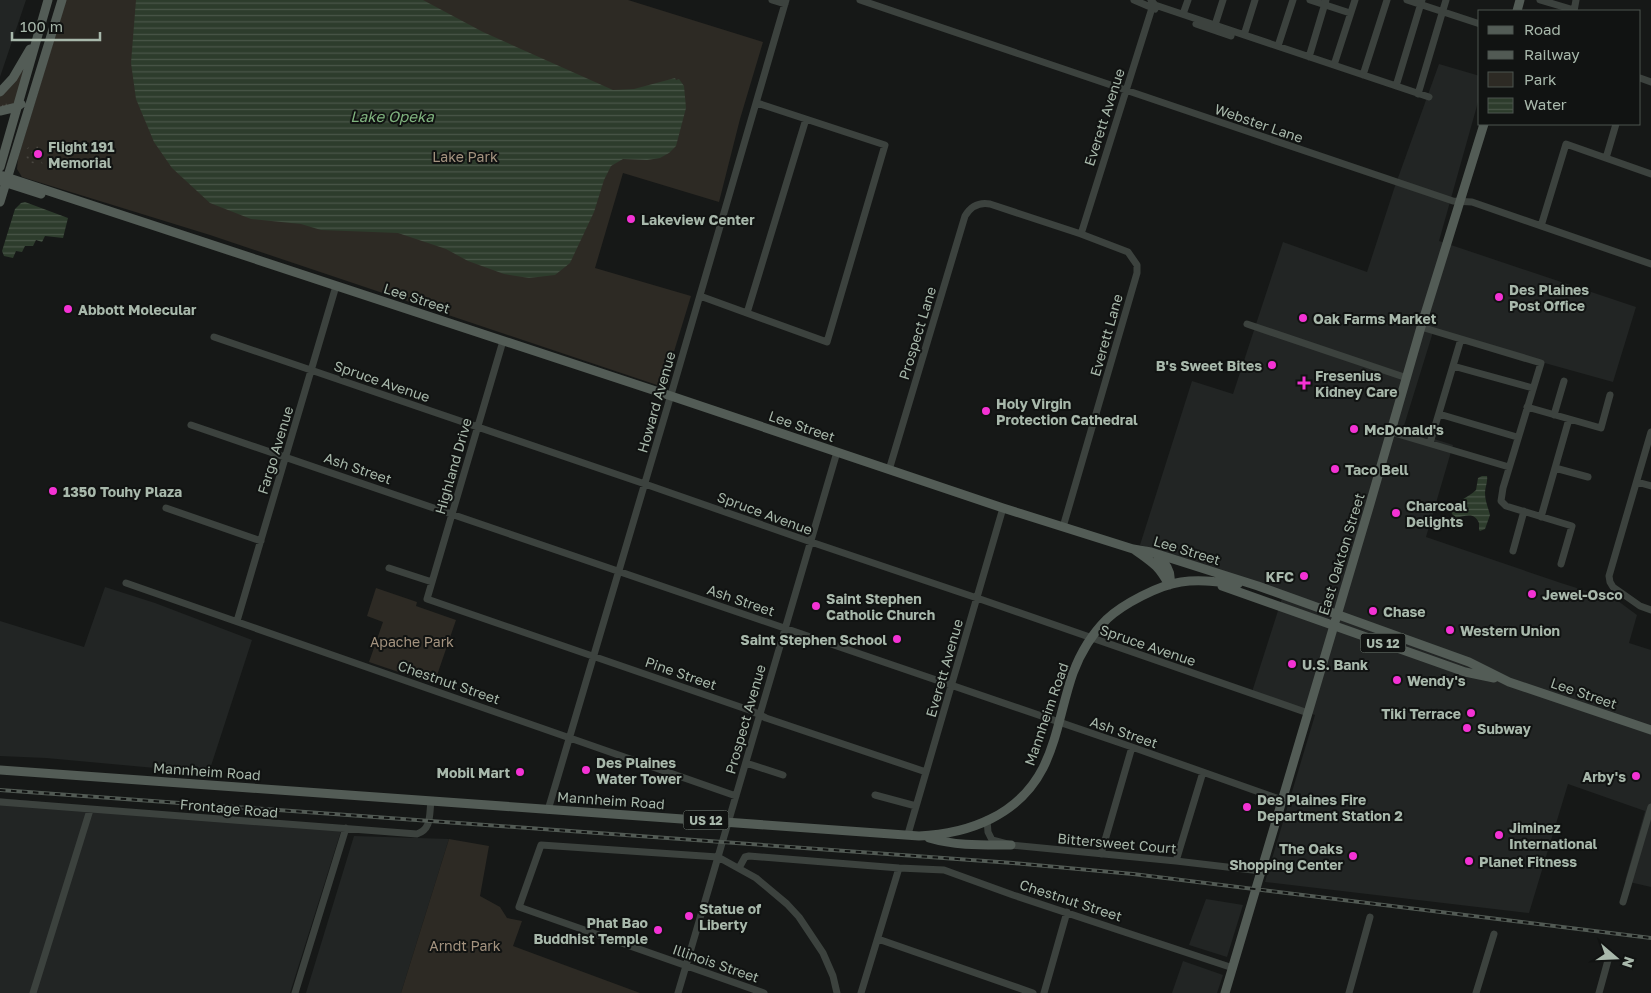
<svg xmlns="http://www.w3.org/2000/svg" width="1651" height="993" font-family="'Golos Text',sans-serif">
<defs>
<pattern id="grass-tufts" width="24" height="20" patternUnits="userSpaceOnUse" patternTransform="scale(1.25)"><rect width="24" height="20" fill="#2d2a24"/><path d="M3 7l-1-3M5 7V3M7 7l1-3M15 17l-1-3M17 17v-4M19 17l1-3" fill="none" stroke="#494741"/></pattern>
<pattern id="garden-dots" width="8" height="8" patternUnits="userSpaceOnUse" patternTransform="scale(1.25)"><rect width="8" height="8" fill="#2d2a24"/><path d="M2 2h.1M6 6h.1" fill="none" stroke="#494741" stroke-width="1.8" stroke-linecap="round"/></pattern>
<pattern id="water-rules" width="6" height="5" patternUnits="userSpaceOnUse" patternTransform="scale(1.25)"><rect width="6" height="5" fill="#2d3c2c"/><path d="M0 2.5h6" fill="none" stroke="#495648"/></pattern>
</defs>
<rect width="100%" height="100%" fill="#161817"/>
<!-- built -->
<path fill="#222524" d="M0,0H26L0,77Z
M1439,64L1480,76V95L1439,241L1636,307L1613,382L1433,332L1403,429L1453,445L1426,537L1561,583L1618,601L1637,615L1629,643L1651,650V887L1625,881L1645,811L1568,784L1529,913L1265,882L1315,715L1252,692L1284,592L1140,545L1192,381L1233,394L1283,242L1367,272L1394,189Z
M105,587L155,603L252,640L210,769L188,771L46,758L0,756V621L84,647Z
M0,798L341,831L290,993H0Z
M354,836L449,839L401,993H306Z
M1206,899L1243,905L1227,957L1189,945Z
M1183,961L1223,975L1217,993H1172Z"/>
<!-- grass -->
<path fill="url(#grass-tufts)" d="M25,66L16,103L0,108V96L19,76Z"/>
<!-- park -->
<path fill="#2d2a24" d="M66,0H628L763,42L740,119L719,202L623,173L595,268L691,296L665,381L660,386L210,235L22,177L17,169L18,158Z
M376,588L417,602L416,606L456,620L434,684L369,662L383,622L367,616Z
M449,839L489,846L480,896L500,907L507,918L522,921L513,946L640,993H401Z"/>
<!-- garden -->
<path fill="url(#garden-dots)" d="M35,143L38,147L43,166L32,163L26,157V149Z"/>
<!-- water -->
<path fill="url(#water-rules)" d="M136,0H423L483,32L613,90L634,89L675,78L676,80L679,79L684,86L686,108L676,146L669,153L660,158L647,160L623,159L611,166L604,180L594,212L570,263L555,275L529,278L504,274L468,261L446,249L398,233L321,230L301,224L251,219L210,203L172,168L154,142L136,99L131,63Z
M25,202L68,218L63,238L45,236L42,242L36,240L33,246H25L22,252L16,251L13,258L4,256L2,251L15,209L21,203Z
M1482,476H1487C1488,482 1485,487 1485,493C1485,501 1488,507 1490,515L1485,529L1480,531L1479,530V523C1474,512 1466,516 1456,518L1452,514L1451,510C1457,500 1468,498 1476,490L1478,478Z"/>
<g fill="none" stroke-linecap="round" stroke-linejoin="round">
<!-- minor -->
<path stroke="#3c423e" stroke-width="7" d="M772,0L785,4
M860,0L1453,201L1472,202L1651,264
M1134,0L1155,9
M1151,0L1155,5L1429,97
M1310,0L1350,13
M1407,0L1480,24
M1540,0L1574,10
M1574,11L1576,0
M1183,14L1188,0
M1196,24L1231,36
M1215,25L1223,0
M1244,35L1255,0
M1278,46L1293,0
M1309,57L1326,0
M1334,65L1355,0
M1363,75L1387,0
M1640,78L1651,82
M1396,86L1422,0
M1418,94L1446,0
M1606,158L1616,124
M1541,226L1566,144L1651,174
M1081,234L1152,8
M700,296L827,342L885,145L757,103
M747,313L806,119
M1247,324L1407,378
M1421,327L1541,363L1503,488L1501,501L1506,506L1572,526L1561,564
M214,337L645,484L811,542L977,598L1308,713
M503,341L427,599L752,711L766,718L926,772
M1453,366L1533,388
M1527,407L1601,428L1610,395
M1439,414L1517,437
M1554,415L1564,381
M191,425L1132,747L1282,800
M1391,432L1509,467
M1651,432L1609,576L1610,582L1613,587L1640,606L1651,610
M1430,443L1461,339
M1555,468L1588,477
M889,470L965,216C971,206 979,202 990,204L1081,234L1128,252L1137,265V273L1063,527
M1637,482L1651,486
M166,508L261,541
M1541,517L1569,419
M1513,551L1524,511
M389,568L432,582
M126,583L736,796
M237,621L336,286
M746,763L783,775
M875,795L916,806
M0,802L417,834C432,829 429,815 431,801
M548,810L668,405L786,0
M987,820L988,832L992,840L1011,845L1176,861L1261,871
M908,834L1003,508
M1101,854L1132,747
M1176,861L1203,772
M739,868L745,857L749,856L899,868L944,870L1013,895L1233,968
M1623,902L1651,807
M878,939L1033,993
M33,993L90,810
M295,993L346,828
M678,993L837,452
M764,993L519,907L541,845L718,857L756,878L787,904L799,917L823,953L833,976L837,993
M861,993L899,868
M1044,993L1067,912
M1349,993L1370,917
M1476,993L1494,934
M1599,993L1610,953"/>
<!-- major -->
<path stroke="#535c56" stroke-width="9" d="M1517,11L1520,0
M0,92L13,78L30,49
M0,111L17,107L21,104
M0,167L48,0
M0,175L671,396L1003,508L1133,549L1151,552L1258,586L1469,662L1509,682L1651,730
M1,181L41,194
M0,202L62,0
M1135,550C1153,563 1158,565 1169,585
M1157,555C1166,563 1173,573 1169,585
M1222,586L1465,672L1494,678
M0,770L919,836C969,834 1019,815 1043,768C1058,738 1062,704 1073,673C1080,654 1092,634 1107,619C1123,604 1159,585 1181,582C1200,579 1219,582 1238,584
M929,838C956,846 983,845 1011,845
M1225,993L1370,504L1421,327L1484,124"/>
<!-- rail casing -->
<g stroke="#525a54" stroke-width="4">
<path id="rail" d="M0,790L1013,863L1133,874L1651,938"/>
</g>
<!-- rail -->
<use href="#rail" stroke="#111312" stroke-width="2" stroke-dasharray="5.5" stroke-linecap="butt"/>
</g>
<!-- markers -->
<g fill="#f432d4" stroke="#111312" stroke-width="2">
<circle cx="38" cy="154" r="5"/>
<circle cx="631" cy="219" r="5"/>
<circle cx="1499" cy="297" r="5"/>
<circle cx="68" cy="309" r="5"/>
<circle cx="1303" cy="318" r="5"/>
<circle cx="1272" cy="365" r="5"/>
<path d="M1301.5 375.5h5v5h5v5h-5v5h-5v-5h-5v-5h5z"/>
<circle cx="986" cy="411" r="5"/>
<circle cx="1354" cy="429" r="5"/>
<circle cx="1335" cy="469" r="5"/>
<circle cx="53" cy="491" r="5"/>
<circle cx="1396" cy="513" r="5"/>
<circle cx="1304" cy="576" r="5"/>
<circle cx="1532" cy="594" r="5"/>
<circle cx="816" cy="606" r="5"/>
<circle cx="1373" cy="611" r="5"/>
<circle cx="1450" cy="630" r="5"/>
<circle cx="897" cy="639" r="5"/>
<circle cx="1292" cy="664" r="5"/>
<circle cx="1397" cy="680" r="5"/>
<circle cx="1471" cy="713" r="5"/>
<circle cx="1467" cy="728" r="5"/>
<circle cx="586" cy="770" r="5"/>
<circle cx="520" cy="772" r="5"/>
<circle cx="1636" cy="776" r="5"/>
<circle cx="1247" cy="807" r="5"/>
<circle cx="1499" cy="835" r="5"/>
<circle cx="1353" cy="856" r="5"/>
<circle cx="1469" cy="861" r="5"/>
<circle cx="689" cy="916" r="5"/>
<circle cx="658" cy="930" r="5"/>
</g>
<g text-anchor="middle" dominant-baseline="central" stroke-width="4" stroke-linejoin="round" paint-order="stroke">
<!-- shield labels -->
<g fill="#111312" stroke="#7b867d" stroke-width="1">
<rect x="1360.5" y="633.5" width="45" height="19" rx="4"/>
<rect x="683.5" y="810.5" width="45" height="19" rx="4"/>
</g>
<g font-size="12" font-weight="bold" fill="#a8b8ab">
<text x="1383" y="643">US 12</text>
<text x="706" y="820">US 12</text>
</g>
<!-- street labels -->
<g font-size="14" fill="#a8b8ab" stroke="#111312">
<text transform="translate(1104 117) rotate(-72)">Everett Avenue</text>
<text transform="translate(1259 123) rotate(19)">Webster Lane</text>
<text transform="translate(417 298) rotate(18)">Lee Street</text>
<text transform="translate(917 333) rotate(-73)">Prospect Lane</text>
<text transform="translate(1106 335) rotate(-74)">Everett Lane</text>
<text transform="translate(382 381) rotate(19)">Spruce Avenue</text>
<text transform="translate(656 402) rotate(-74)">Howard Avenue</text>
<text transform="translate(802 426) rotate(19)">Lee Street</text>
<text transform="translate(275 450) rotate(-73)">Fargo Avenue</text>
<text transform="translate(453 466) rotate(-74)">Highland Drive</text>
<text transform="translate(358 468) rotate(19)">Ash Street</text>
<text transform="translate(765 513) rotate(20)">Spruce Avenue</text>
<text transform="translate(1187 550) rotate(17)">Lee Street</text>
<text transform="translate(1341 554) rotate(-73)">East Oakton Street</text>
<text transform="translate(741 600) rotate(19)">Ash Street</text>
<text transform="translate(1148 645) rotate(19)">Spruce Avenue</text>
<text transform="translate(944 668) rotate(-74)">Everett Avenue</text>
<text transform="translate(681 673) rotate(19)">Pine Street</text>
<text transform="translate(449 682) rotate(19)">Chestnut Street</text>
<text transform="translate(1584 693) rotate(19)">Lee Street</text>
<text transform="translate(1046 714) rotate(-71)">Mannheim Road</text>
<text transform="translate(745 719) rotate(-74)">Prospect Avenue</text>
<text transform="translate(1124 732) rotate(19)">Ash Street</text>
<text transform="translate(207 771) rotate(4)">Mannheim Road</text>
<text transform="translate(611 800) rotate(4)">Mannheim Road</text>
<text transform="translate(229 808) rotate(5)">Frontage Road</text>
<text transform="translate(1117 843) rotate(5)">Bittersweet Court</text>
<text transform="translate(1071 900) rotate(18)">Chestnut Street</text>
<text transform="translate(716 963) rotate(19)">Illinois Street</text>
</g>
<!-- poi labels -->
<g font-size="14" font-weight="bold" fill="#a8b8ab" stroke="#111312" text-anchor="start">
<text x="48" y="146">Flight 191<tspan x="48" dy="16">Memorial</tspan></text>
<text x="641" y="219">Lakeview Center</text>
<text x="1509" y="289">Des Plaines<tspan x="1509" dy="16">Post Office</tspan></text>
<text x="78" y="309">Abbott Molecular</text>
<text x="1313" y="318">Oak Farms Market</text>
<text x="1262" y="365" text-anchor="end">B's Sweet Bites</text>
<text x="1315" y="375">Fresenius<tspan x="1315" dy="16">Kidney Care</tspan></text>
<text x="996" y="403">Holy Virgin<tspan x="996" dy="16">Protection Cathedral</tspan></text>
<text x="1364" y="429">McDonald's</text>
<text x="1345" y="469">Taco Bell</text>
<text x="63" y="491">1350 Touhy Plaza</text>
<text x="1406" y="505">Charcoal<tspan x="1406" dy="16">Delights</tspan></text>
<text x="1294" y="576" text-anchor="end">KFC</text>
<text x="1542" y="594">Jewel-Osco</text>
<text x="826" y="598">Saint Stephen<tspan x="826" dy="16">Catholic Church</tspan></text>
<text x="1383" y="611">Chase</text>
<text x="1460" y="630">Western Union</text>
<text x="887" y="639" text-anchor="end">Saint Stephen School</text>
<text x="1302" y="664">U.S. Bank</text>
<text x="1407" y="680">Wendy's</text>
<text x="1461" y="713" text-anchor="end">Tiki Terrace</text>
<text x="1477" y="728">Subway</text>
<text x="596" y="762">Des Plaines<tspan x="596" dy="16">Water Tower</tspan></text>
<text x="510" y="772" text-anchor="end">Mobil Mart</text>
<text x="1626" y="776" text-anchor="end">Arby's</text>
<text x="1257" y="799">Des Plaines Fire<tspan x="1257" dy="16">Department Station 2</tspan></text>
<text x="1509" y="827">Jiminez<tspan x="1509" dy="16">International</tspan></text>
<text x="1343" y="848" text-anchor="end">The Oaks<tspan x="1343" dy="16">Shopping Center</tspan></text>
<text x="1479" y="861">Planet Fitness</text>
<text x="699" y="908">Statue of<tspan x="699" dy="16">Liberty</tspan></text>
<text x="648" y="922" text-anchor="end">Phat Bao<tspan x="648" dy="16">Buddhist Temple</tspan></text>
</g>
<!-- park labels -->
<g font-size="14" fill="#a4937f" stroke="#111312">
<text x="465" y="156">Lake Park</text>
<text x="412" y="641">Apache Park</text>
<text x="465" y="945">Arndt Park</text>
</g>
<!-- water labels -->
<g font-size="15" font-style="italic" fill="#80b47f" stroke="#111312">
<text x="392" y="116">Lake Opeka</text>
</g>
</g>
<!-- legend -->
<rect x="1478" y="10" width="162" height="115" fill="#111312" stroke="#4d554f"/>
<rect x="1488" y="26" width="25" height="8" fill="#535c56" stroke="#4d554f"/>
<text x="1524" y="35" font-size="15" fill="#a8b8ab">Road</text>
<rect x="1488" y="51" width="25" height="8" fill="#525a54" stroke="#4d554f"/>
<text x="1524" y="60" font-size="15" fill="#a8b8ab">Railway</text>
<rect x="1488" y="72" width="25" height="15" fill="#2d2a24" stroke="#4d554f"/>
<text x="1524" y="85" font-size="15" fill="#a8b8ab">Park</text>
<rect x="1488" y="98" width="25" height="15" fill="url(#water-rules)" stroke="#4d554f"/>
<text x="1524" y="110" font-size="15" fill="#a8b8ab">Water</text>
<!-- north arrow -->
<g transform="translate(1616 958) rotate(109)" stroke="#111312" stroke-width="4" paint-order="stroke">
<path d="M0-4L9 19L0 12L-9 19Z" fill="#a8b8ab"/>
<text y="-8" font-size="14" font-weight="bold" text-anchor="middle" fill="#a8b8ab">N</text>
</g>
<!-- scale -->
<path d="M12 32v8h88v-8" fill="none" stroke="#a8b8ab" stroke-width="2.5"/>
<text x="20" y="32" font-size="15" fill="#a8b8ab" stroke="#111312" stroke-width="4" paint-order="stroke">100 m</text>
</svg>
